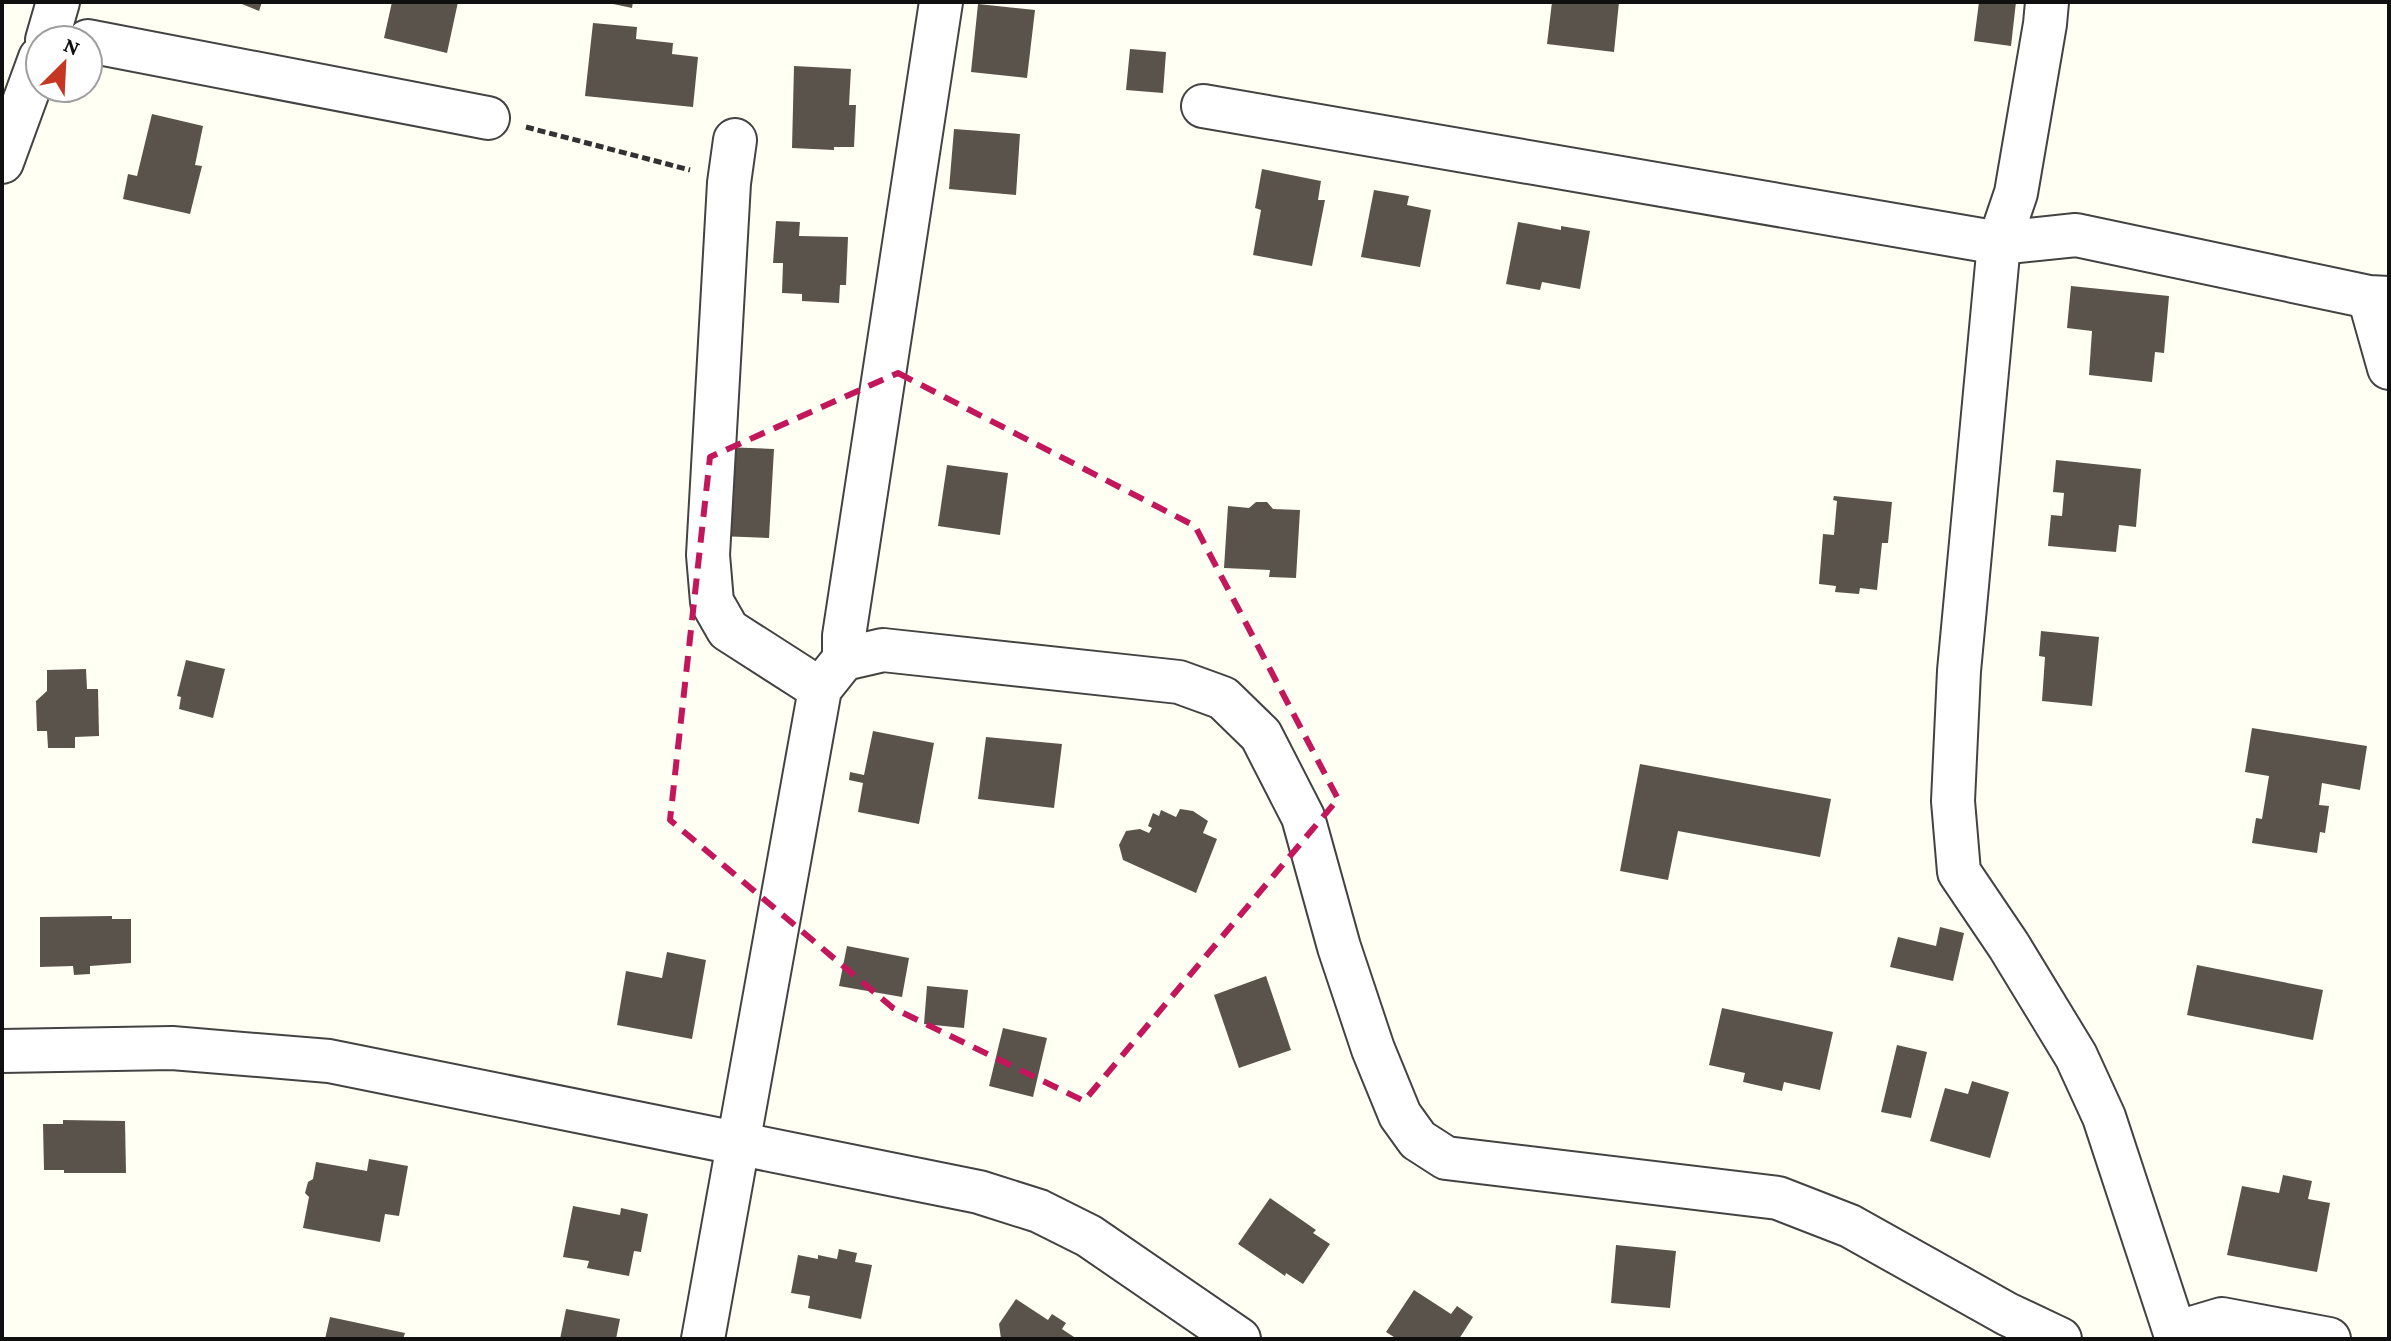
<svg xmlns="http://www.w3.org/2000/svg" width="2391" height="1341" font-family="'Crimson Pro',serif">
<rect width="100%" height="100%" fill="#fffff4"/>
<!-- building -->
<path fill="#5a534c" d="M237,2H262L259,11Z
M392,2H458L447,53L384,38Z
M604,2H633L632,8Z
M1552,2H1619L1614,52L1547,44Z
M1979,2H2016L2011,46L1974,41Z
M978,4L1035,10L1027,78L971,72Z
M593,23L637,27L636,39L673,43L672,54L698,57L693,107L585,96Z
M1130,49L1166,52L1163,93L1126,90Z
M794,66L851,69L849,105H856L854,147H834V150L792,148Z
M152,114L203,126L195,165L202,166L190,214L123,199L128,174L137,176Z
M954,129L1020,134L1016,195L949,189Z
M1262,169L1321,181L1318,200H1325L1312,266L1253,255L1261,210L1255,208Z
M1374,190L1409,196L1407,205L1431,210L1420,267L1361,257Z
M776,221L800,222L799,236L848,237L846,285H840L839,303L802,301V294L782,293L783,263H773Z
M1518,222L1561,230V226L1590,231L1580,289L1542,282L1540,290L1506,284Z
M2071,286L2169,296L2164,353L2155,352L2152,382L2089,375L2092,331L2067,328Z
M723,447L774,449L769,538L718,536Z
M2056,460L2141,469L2136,527L2119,525L2116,552L2048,546L2051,515L2062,516L2064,493L2053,492Z
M947,465L1008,473L1000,535L938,526Z
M1834,496L1892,502L1888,543H1882L1877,590L1860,588L1859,594L1835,592L1836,586L1819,584L1823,534L1834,535L1837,501L1833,500Z
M1256,502H1267L1273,509L1300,510L1296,578L1269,577L1270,570L1224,568L1228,506L1249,508Z
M2041,631L2099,637L2092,706L2042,701L2045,657L2039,656Z
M186,660L225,669L213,718L179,709L181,697L177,696Z
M86,669L87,689H98L99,736L75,737V748H48L47,731H37L36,701L47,691V670Z
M2252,728L2367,746L2360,790L2322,783L2319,805L2329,806L2325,833L2320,832L2317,853L2252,843L2256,818L2262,819L2269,776L2245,772Z
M873,731L934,743L919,824L858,812L863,783L849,780L850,772L864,775Z
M986,737L1062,744L1054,808L978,799Z
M1640,764L1831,799L1820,857L1678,831L1668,880L1620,871Z
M1180,809L1193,811L1208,821L1203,833L1217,839L1196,893L1123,860L1119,845L1126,831L1140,829L1149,833L1152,828L1148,826L1153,813L1159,816L1161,810L1176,817Z
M112,916V919H131V963L90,966V974L74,975L73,966L40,967V917Z
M1940,927L1964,933L1953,981L1890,967L1898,937L1936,946Z
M847,946L909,958L902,997L839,986Z
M667,952L706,960L692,1039L617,1025L626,971L662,978Z
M2197,965L2323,990L2313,1040L2187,1015Z
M1266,976L1291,1050L1239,1068L1214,995Z
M927,986L968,990L964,1028L924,1024Z
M1722,1008L1833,1032L1820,1090L1784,1082L1782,1091L1743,1082L1745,1073L1709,1065Z
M1003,1028L1047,1038L1033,1097L989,1086Z
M1897,1045L1927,1052L1911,1118L1881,1112Z
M1972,1081L2009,1092L1990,1158L1930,1141L1945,1088L1968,1094Z
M63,1120L125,1121L126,1173H64V1170H44L43,1124H63Z
M369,1159L408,1166L399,1216L385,1214L380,1242L303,1228L309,1197L305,1193L308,1182L313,1179L316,1162L367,1171Z
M2283,1175L2312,1181L2308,1199L2330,1203L2317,1272L2227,1255L2242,1186L2279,1193Z
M1270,1198L1316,1230L1313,1233L1330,1244L1303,1284L1286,1273L1285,1276L1238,1244Z
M573,1206L620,1215L621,1208L648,1214L641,1252L634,1251L629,1276L587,1268L589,1261L563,1257Z
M1616,1245L1676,1251L1670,1308L1611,1303Z
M839,1249L857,1253L855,1262L872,1265L861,1319L808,1308L810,1296L791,1293L798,1255L818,1259V1255L837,1259Z
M1414,1290L1451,1314L1457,1306L1473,1317L1459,1339H1397L1386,1332Z
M1016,1299L1048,1320L1052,1314L1066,1323L1062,1329L1077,1339H1001L999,1324Z
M566,1309L620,1319L616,1339H560Z
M330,1317L405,1333L403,1339H325Z"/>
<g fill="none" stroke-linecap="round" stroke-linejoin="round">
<!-- minor casing -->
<g stroke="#434343" stroke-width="46">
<path id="minor" d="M2047,2L2045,24L2016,193L1999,243L2076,235L2369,297L2389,298
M47,40L58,2
M88,41L488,118
M1203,106L1999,243L1959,671L1953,801L1959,872L2009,946L2076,1056L2104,1117L2177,1339
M735,140L729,183L708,555L712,602L728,630L820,689
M2,162L40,58
M2369,297L2389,368
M844,659V636L941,2
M2,1051L172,1048L329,1061L979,1192L1039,1211L1089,1236L1239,1339
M2175,1333L2222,1319L2329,1339
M703,1339L820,689L844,659L883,650L1179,682L1223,698L1261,735L1303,817L1339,947L1373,1049L1400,1115L1418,1140L1446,1158L1778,1198L1850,1226L2007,1314L2060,1339"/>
</g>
<!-- path -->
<path stroke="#323232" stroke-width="5" stroke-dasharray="8 4" stroke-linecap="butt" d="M526,127L690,170"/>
<!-- minor -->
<use href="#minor" stroke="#fff" stroke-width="42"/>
</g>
<!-- marked area -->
<path fill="none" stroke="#c2185b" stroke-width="6" stroke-dasharray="16 10" stroke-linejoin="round" d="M898,373L1195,526L1338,799L1084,1101L893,1008L670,820L710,457Z"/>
<!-- border -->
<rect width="2391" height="1341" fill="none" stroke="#101010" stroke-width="8"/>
<!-- north arrow -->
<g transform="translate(64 64) rotate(24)"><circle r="38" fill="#ffffff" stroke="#9f9f9f" stroke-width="2"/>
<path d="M0-6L14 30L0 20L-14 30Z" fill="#c53623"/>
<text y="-12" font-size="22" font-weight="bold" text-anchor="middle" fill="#101010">N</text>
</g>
</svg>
